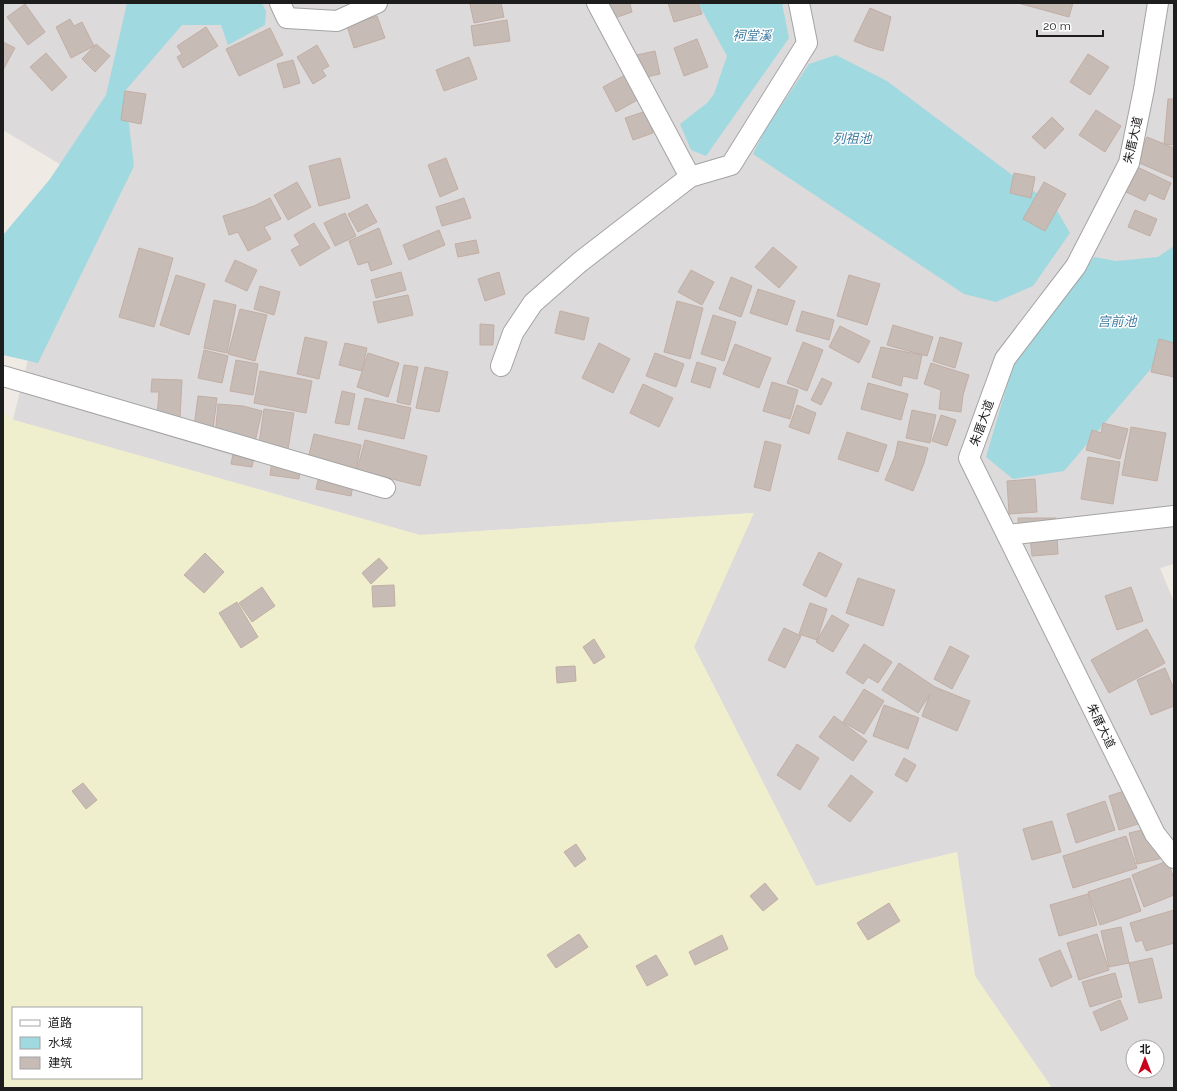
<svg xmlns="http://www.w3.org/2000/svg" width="1177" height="1091" font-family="Raleway,'Noto Sans SC',sans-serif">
<rect width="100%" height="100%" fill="#efeae3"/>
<!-- residential -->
<path fill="#dcdada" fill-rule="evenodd" d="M3,3H1174V564L1160,568L1174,602V1088H1052L975,976L957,852L816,886L694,647L753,513L420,535L13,420L36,327L88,181L3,130ZM1133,1047H1157V1071H1133Z"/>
<!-- farmland -->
<path fill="#efeecd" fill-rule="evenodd" d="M3,412L14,420L420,535L754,513L694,647L816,886L957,852L975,976L1052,1088H3ZM13,1008H141V1078H13Z"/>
<!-- water -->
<path fill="#a0d9e0" d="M127,3H262L266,11L265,25L228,45L221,25H182L125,91L134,166L38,363L3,355V235L50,179L106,95Z
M698,3H782L789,38L706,156L691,150L680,124L707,103L714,94L727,56Z
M836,55L887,81L1055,207L1070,233L1033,286L996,302L964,294L753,154L765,130L809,64Z
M1174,246V346L1155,364L1064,471L1013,479L986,457L1013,365L1094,257L1116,261L1158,257Z"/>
<!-- building -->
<path fill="#c7bbb6" stroke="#c2aea4" d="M474,3H501L504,17L474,23L470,4Z
M599,3H634L630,4L632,12L606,21Z
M668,3H698L702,14L674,22Z
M1018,3H1073L1069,17Z
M25,4L45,32L28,45L7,17Z
M870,8L891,17L883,51L869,47L854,41Z
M377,16L385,38L354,48L347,26Z
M70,19L74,26L82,22L94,46L71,58L56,27Z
M507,20L510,41L474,46L471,26Z
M206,27L218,46L183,68L177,57L182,54L177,46Z
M270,28L283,55L239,76L226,49Z
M697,39L708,67L684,76L674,48Z
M3,42L15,48L3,70Z
M96,44L110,56L95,72L82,59Z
M317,45L329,66L322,70L326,76L313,84L297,57Z
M655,51L660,74L637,79L632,56Z
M46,53L67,77L52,91L30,67Z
M1088,54L1109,67L1090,95L1070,82Z
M469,57L477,79L444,91L436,70Z
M293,60L300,83L284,88L277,64Z
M625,75L639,99L616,112L603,87Z
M125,91L146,94L141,124L121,120Z
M1168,99H1174V145L1164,144Z
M1096,110L1121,126L1105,152L1079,135Z
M646,111L653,133L633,140L625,118Z
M1052,117L1064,129L1045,149L1032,137Z
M1147,137L1174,148V178L1137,162Z
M340,158L350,198L319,206L309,166Z
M446,158L458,189L440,197L428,165Z
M1133,165L1171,183L1164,200L1149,193L1145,201L1122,190Z
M1014,173L1035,177L1031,198L1010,193Z
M297,182L311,207L288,220L274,195Z
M1044,182L1066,194L1045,231L1023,219Z
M270,198L281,219L264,227L271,239L248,251L238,232L229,235L223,216L254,206Z
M464,198L471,218L442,226L436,207Z
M367,204L377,222L358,232L348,214Z
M1135,210L1157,219L1150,236L1128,227Z
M345,213L356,236L335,246L324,223Z
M314,223L330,248L300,266L291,250L300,245L294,235Z
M379,228L392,264L371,271L368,262L358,265L349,241Z
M439,230L445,245L409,260L403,245Z
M476,240L479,253L458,257L455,244Z
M773,247L797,267L779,288L755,267Z
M139,248L173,258L154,327L119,317Z
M235,260L257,270L247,291L225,281Z
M691,270L714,282L702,305L678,292Z
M401,272L406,290L376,298L371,280Z
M499,272L505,294L485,301L478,279Z
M176,275L205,284L189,335L160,325Z
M849,275L880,284L867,325L837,316Z
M731,277L752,286L741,317L719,309Z
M260,286L280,292L274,315L254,309Z
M758,289L795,301L787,325L750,313Z
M408,295L413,315L378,323L373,302Z
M214,300L236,305L227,353L204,348Z
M677,301L703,308L690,359L664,352Z
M240,309L267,315L255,361L228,354Z
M560,311L589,318L584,340L555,333Z
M802,311L834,320L829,340L796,331Z
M713,315L736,322L724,361L701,354Z
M480,324L494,325L493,345H480Z
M893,325L933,337L927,356L887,345Z
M840,326L870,341L859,363L829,347Z
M305,337L327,342L319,379L297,374Z
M940,337L962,343L955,368L933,361Z
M1159,339L1174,343V377L1151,372Z
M803,342L823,350L807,391L787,383Z
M345,343L367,348L362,371L339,365Z
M599,343L630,359L613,393L582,378Z
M735,344L771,358L759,388L723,374Z
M881,347L922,355L917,379L903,376L901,386L872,377Z
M204,350L228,356L222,383L198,378Z
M368,353L399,363L388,397L357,387Z
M655,353L684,364L676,387L646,376Z
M236,360L258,364L253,395L230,391Z
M697,362L716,368L710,388L691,382Z
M931,363L969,375L963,395L961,412L939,409L941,390L924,384Z
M404,365L418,367L410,405L397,402Z
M425,367L448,372L439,412L416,408Z
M260,371L312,381L306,413L254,403Z
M822,378L832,383L821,405L811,400Z
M152,379L182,380L180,417H157L159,392H151Z
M772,382L798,390L790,419L763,411Z
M868,383L908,394L901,420L861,409Z
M643,384L673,398L659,427L630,413Z
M342,391L355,394L349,425L335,423Z
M198,396L217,398L213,429L194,427Z
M365,398L411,408L404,439L358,429Z
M218,404L243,406L262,411L255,442L215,436Z
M797,405L816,413L809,434L789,427Z
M264,409L294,413L288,449L259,444Z
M912,410L936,415L930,443L906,438Z
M941,415L956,420L947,446L932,441Z
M1103,423L1128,429L1120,459L1086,450L1092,430L1101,433Z
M1131,427L1166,433L1157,481L1122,475Z
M847,432L887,445L878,472L838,459Z
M314,434L361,445L356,470L308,459Z
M365,440L427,456L420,486L357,470Z
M765,441L781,445L770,491L754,487Z
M898,441L928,448L924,463L913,491L885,480L895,456Z
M235,444L256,447L252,467L231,464Z
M273,454L302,458L299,479L270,475Z
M1088,457L1120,462L1113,504L1081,499Z
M321,467L355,474L351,496L316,489Z
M1035,479L1037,512L1009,514L1007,481Z
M1018,518H1056L1058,554L1032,556L1030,537H1019Z
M819,552L842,564L826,597L803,585Z
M205,553L224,572L204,593L184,575Z
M379,558L388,568L371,584L362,573Z
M858,578L895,590L883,626L846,613Z
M394,585L395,606L373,607L372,586Z
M262,587L275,606L252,622L239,603Z
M1131,587L1143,621L1117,630L1105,596Z
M237,602L258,637L241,648L219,613Z
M810,603L827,609L817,640L799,634Z
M832,615L849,625L833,652L816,642Z
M784,628L801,636L785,668L768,660Z
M1147,629L1165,663L1109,693L1091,660Z
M594,639L605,657L594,664L583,647Z
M864,644L892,662L878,683L868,677L863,684L846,673Z
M950,646L969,656L952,689L934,679Z
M899,663L935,687L970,701L957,731L922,716L930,694L918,713L882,690Z
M575,666L576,681L557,683L556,667Z
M1165,668L1174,689V706L1151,715L1137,680Z
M864,689L884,701L864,734L843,722Z
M884,705L919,718L908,749L873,736Z
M834,716L867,741L853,761L819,737Z
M797,744L819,758L800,790L777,775Z
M904,758L916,765L907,782L895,775Z
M851,775L873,792L850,822L828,806Z
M83,783L97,800L86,809L72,791Z
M1130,789L1141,823L1119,830L1109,796Z
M1105,801L1115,830L1076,843L1067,814Z
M1052,821L1061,852L1032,860L1023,829Z
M1155,827L1163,858L1137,864L1129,833Z
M1126,836L1137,868L1073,888L1063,856Z
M576,844L586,859L575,867L564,852Z
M1167,861L1174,878V895L1144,907L1132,875Z
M1130,878L1141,911L1100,925L1088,892Z
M765,883L778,899L763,911L750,896Z
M1088,894L1097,925L1059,936L1050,905Z
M889,903L900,921L868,940L857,923Z
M1174,910V943L1146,951L1142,940L1136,942L1130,923Z
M1121,927L1129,963L1109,967L1101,931Z
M579,934L588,947L556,968L547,955Z
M1097,934L1109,970L1079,980L1067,943Z
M722,935L728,949L695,965L689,952Z
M1060,950L1072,977L1051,987L1039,959Z
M656,955L668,975L647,986L636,966Z
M1152,958L1162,998L1139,1003L1129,963Z
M1115,973L1122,997L1090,1007L1082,982Z
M1120,1000L1128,1019L1101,1031L1093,1012Z"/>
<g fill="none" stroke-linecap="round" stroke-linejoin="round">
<!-- street casing -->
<g stroke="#a4a4a4" stroke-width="22">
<path id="street" d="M280,3L287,18L337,21L377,3
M597,3L690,177L731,165L807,43L799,3
M1158,3L1144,89L1129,163L1076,266L1005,359L969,458L1155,834L1174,858
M501,366L513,333L533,303L580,262L690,177
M3,376L385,488
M1007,535L1174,516"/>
</g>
<!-- street -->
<use href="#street" stroke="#fff" stroke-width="20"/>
</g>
<g text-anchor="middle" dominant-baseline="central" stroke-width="3" stroke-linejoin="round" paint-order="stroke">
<!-- street labels -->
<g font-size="12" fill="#1d1d1d" stroke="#fff">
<text transform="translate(1133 140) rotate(-77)">朱厝大道</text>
<text transform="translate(982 423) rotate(-70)">朱厝大道</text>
<text transform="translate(1101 726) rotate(64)">朱厝大道</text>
</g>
<!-- water labels -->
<g font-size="13" font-style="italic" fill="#407ca2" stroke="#fff">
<text x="752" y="35">祠堂溪</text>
<text x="852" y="138">列祖池</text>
<text x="1117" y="321">宫前池</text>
</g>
</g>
<!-- border -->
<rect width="1177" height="1091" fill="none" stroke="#1d1d1d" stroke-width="8"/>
<!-- legend -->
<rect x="12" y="1007" width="130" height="72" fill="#ffffff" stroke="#a5a5a5"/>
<rect x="20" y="1020" width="20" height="6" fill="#ffffff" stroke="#a5a5a5"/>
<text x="48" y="1027" font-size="12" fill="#1d1d1d">道路</text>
<rect x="20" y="1037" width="20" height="12" fill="#a0d9e0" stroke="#a5a5a5"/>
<text x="48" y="1047" font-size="12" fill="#1d1d1d">水域</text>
<rect x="20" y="1057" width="20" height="12" fill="#c7bbb6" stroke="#a5a5a5"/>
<text x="48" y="1067" font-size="12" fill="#1d1d1d">建筑</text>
<!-- north arrow -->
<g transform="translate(1145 1059)"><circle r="19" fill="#ffffff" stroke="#a5a5a5"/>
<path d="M0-3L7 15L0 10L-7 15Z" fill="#cb0018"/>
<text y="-6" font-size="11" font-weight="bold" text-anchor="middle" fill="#1d1d1d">北</text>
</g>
<!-- scale -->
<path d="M1037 30v6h66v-6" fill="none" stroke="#1d1d1d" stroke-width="2"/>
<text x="1043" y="30" font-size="12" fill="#1d1d1d" stroke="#ffffff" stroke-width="3" paint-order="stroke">20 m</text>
</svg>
